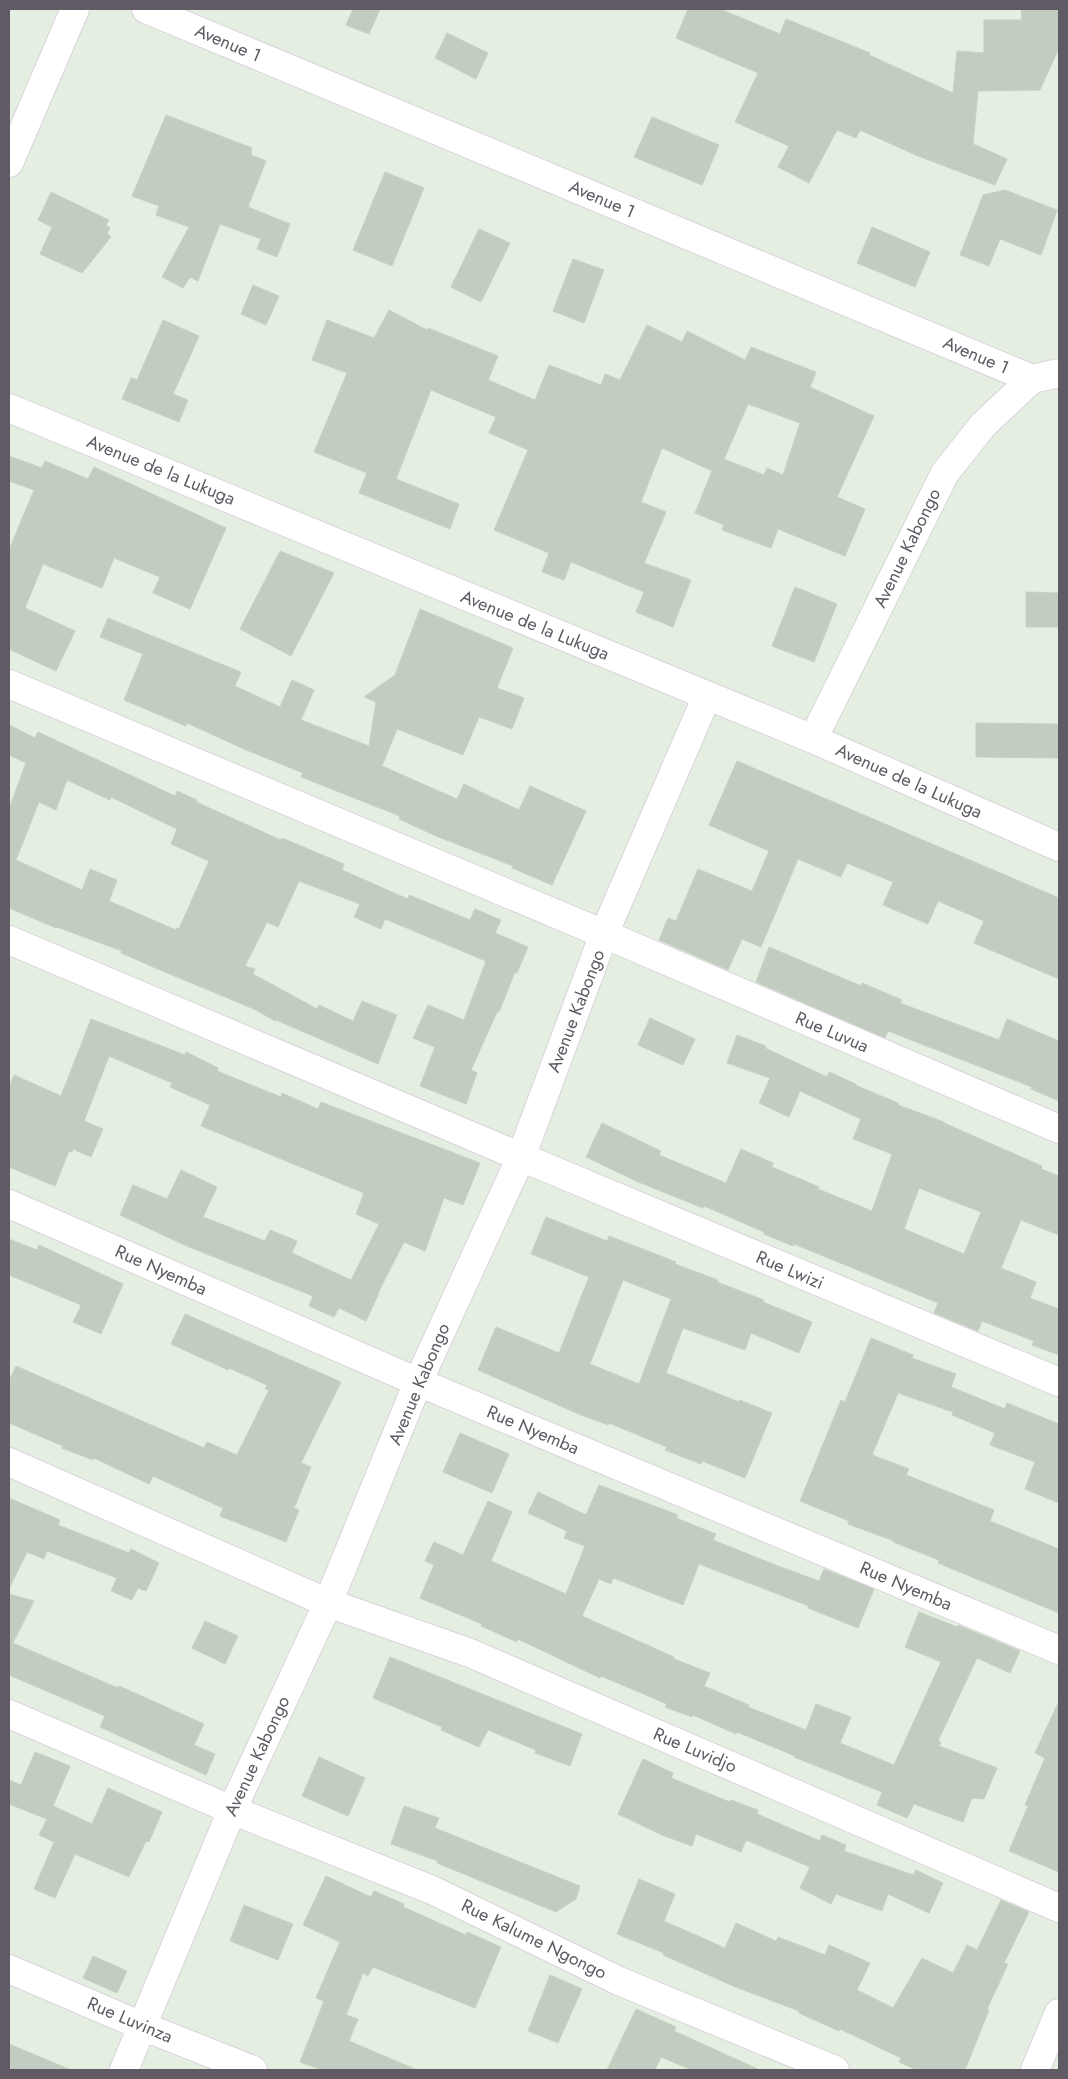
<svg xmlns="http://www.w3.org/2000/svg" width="1068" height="2079" font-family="Jost,sans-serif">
<rect width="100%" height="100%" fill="#e4eee1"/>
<!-- building -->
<path fill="#c3ccc0" stroke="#c5d3c0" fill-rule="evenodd" d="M353,9H380L369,34L346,25Z
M688,9H720L780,34L786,19L870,53L869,55L953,93L957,51L984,53V20H1022L1021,9H1059V48L1040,90L978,91L973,144L1007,159L995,185L918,156L860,130L856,138L837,130L809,183L778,167L789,146L735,122L758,73L676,38Z
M447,33L488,53L476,79L435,58Z
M166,115L252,148L251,155L266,161L248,207L290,224L277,257L257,249L261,239L220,224L198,281L190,277L183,288L162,277L189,227L156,215L159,206L132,196Z
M652,117L719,145L702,185L634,157Z
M385,172L424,188L392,266L353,250Z
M1005,190L1057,210L1041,255L1000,239L989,266L960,255L983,195Z
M51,192L109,220L106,225L110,228L107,233L111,237L82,273L40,254L52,227L38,220Z
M872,227L930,252L915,287L857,263Z
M479,229L510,243L481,302L451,287Z
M573,259L604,270L584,323L553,311Z
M253,285L279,296L266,325L241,314Z
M389,310L427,330L428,328L498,356L488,380L535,400L549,365L601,385L605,374L620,380L647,325L682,342L687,331L745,360L751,347L816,372L810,387L874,416L837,497L865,509L845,556L778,529L771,548L722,530L724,525L695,513L712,471L662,448L641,502L666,512L644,563L691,580L673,627L636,612L644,592L571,562L564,580L542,572L549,553L494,530L528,450L489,433L496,417L431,390L396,479L459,504L450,529L359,493L367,473L314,452L347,373L312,360L327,320L374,338ZM748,404L800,423L783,475L767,468L764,475L724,459Z
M163,320L199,336L173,394L188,400L179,422L122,399L131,378L137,380Z
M9,456L42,468L45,461L88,479L94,467L226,528L190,609L153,593L160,577L114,558L102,588L43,564L25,608L75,631L56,671L9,649V550L34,490L9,481Z
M280,551L334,573L291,656L240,629Z
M795,587L837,604L814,662L772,646Z
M1026,592L1059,593V627H1026Z
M420,609L513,648L497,688L524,698L512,729L479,717L463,755L397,729L382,766L457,799L464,784L519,810L530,786L586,811L552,885L512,868L513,866L436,836L399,819L400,816L301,777L303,773L244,749L187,723L186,726L124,700L143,654L100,637L108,618L241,672L235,686L280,707L292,680L314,690L301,720L369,746L376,702L364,697L395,675Z
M976,723L1059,724V758L976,757Z
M9,725L35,738L38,732L175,796L177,791L197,800L196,802L281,840L282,838L344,864L342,870L408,899L409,895L470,920L475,909L501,920L495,933L528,947L517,973L515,972L499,1012H497L471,1070L477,1073L466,1104L420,1086L435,1047L413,1038L428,1005L464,1020L486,961L385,919L381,929L354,917L360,904L299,881L278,927L267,922L245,966L255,969L253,974L317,1009L319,1005L353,1021L362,1001L397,1015L378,1064L276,1020L275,1021L254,1009L160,970L121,953L122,951L57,927L56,928L9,908V809L26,763L9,755ZM67,780L110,800L111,797L177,829L171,844L209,861L179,929L177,928L176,930L109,901L117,880L90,869L82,890L16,860L39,802L56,810Z
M737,761L1059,898V979L974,943L984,921L938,901L928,924L883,905L893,882L847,863L841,877L798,859L761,947L742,939L728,970L659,940L668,918L676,921L698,869L752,891L769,851L709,825Z
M769,947L861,986L862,983L902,1000L900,1003L999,1040L1007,1019L1059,1041V1101L1031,1089L1032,1087L888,1031L885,1038L756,982Z
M650,1018L695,1039L683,1065L638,1045Z
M91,1019L185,1055L186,1052L218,1068L217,1071L281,1097L282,1093L318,1109L321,1102L480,1163L463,1205L444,1198L425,1251L404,1242L378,1293H379L366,1321L339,1308L334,1317L309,1306L313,1296L189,1247L120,1215L133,1185L167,1199L181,1170L217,1187L203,1217L265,1241L270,1230L297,1241L292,1253L351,1280L379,1224L356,1214L364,1193L201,1126L210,1105L170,1087L172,1083L109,1056L84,1121L103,1129L91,1157L73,1149L72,1152L69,1151L55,1186L9,1167V1087L14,1075L61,1096Z
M737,1035L766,1046L765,1048L827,1077L829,1072L856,1084L855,1085L898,1103V1105L944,1122V1123L1042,1166L1041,1169L1059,1176V1235L1021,1220L1001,1268L1036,1282L1030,1298L1059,1309V1355L1032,1345L1034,1341L982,1321L978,1331L934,1313L938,1303L794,1244L793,1246L764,1234V1232L704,1206L703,1208L636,1181L586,1157L602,1123L661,1151L659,1155L726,1183L741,1149L773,1163L772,1167L819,1187L818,1189L872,1211L892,1154L853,1139L861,1119L800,1091L789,1117L759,1103L770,1078L727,1063ZM919,1188L981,1212L964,1254L904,1229Z
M546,1217L607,1241L609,1236L676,1262L675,1264L718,1280L717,1282L764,1300L763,1302L812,1322L799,1353L751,1333L745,1350L683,1328L666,1373L739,1402L740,1400L772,1413L745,1478L702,1461L701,1464L665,1450L667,1447L609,1423L608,1425L581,1415L478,1370L496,1327L559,1353L589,1277L531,1254ZM623,1280L671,1299L639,1384L590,1364Z
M9,1239L37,1250L39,1245L123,1284L101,1334L73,1322L81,1306L79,1304L9,1275Z
M185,1314L341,1382L301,1463L311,1467L294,1508L299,1510L286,1542L220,1516L223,1508L153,1476L149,1484L94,1458L93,1460L62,1448L63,1446L9,1423V1381L16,1366L204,1448L207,1442L237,1455L269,1390L265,1389L267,1385L229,1368L228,1370L171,1344Z
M871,1338L913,1355L912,1358L956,1374L951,1387L1005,1409L1007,1403L1059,1424V1503L1025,1489L1035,1462L990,1445L995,1433L952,1415L953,1412L898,1393L872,1455L909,1469L906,1475L994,1510L990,1521L1059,1549V1613L938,1563L939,1560L893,1542L894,1541L848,1524L849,1521L800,1501L841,1400L845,1402Z
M460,1433L509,1454L492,1493L443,1472Z
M599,1485L678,1515L676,1518L716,1534L713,1540L778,1566L819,1581L824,1569L874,1589L858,1628L808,1608L809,1606L699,1564L683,1605L613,1578L611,1584L599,1579L582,1616L674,1657V1659L710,1673L704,1686L749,1705L748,1707L806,1730L816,1704L851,1717L840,1743L894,1765L941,1662L905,1647L919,1612L957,1627L958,1625L1020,1651L1010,1673L977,1658L938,1741L941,1742L939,1746L997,1768L984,1799L972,1798L963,1822L914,1804L907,1818L877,1805L882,1792L794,1757L795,1756L737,1732L736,1734L693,1715L692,1717L665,1707L667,1704L601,1676L600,1678L518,1639L517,1642L481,1626L482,1624L420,1598L434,1565L425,1561L434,1542L463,1555L488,1501L512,1512L491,1561L566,1594L585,1546L564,1538L567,1531L528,1513L538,1492L586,1515Z
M9,1498L60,1520L58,1525L129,1553L131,1549L159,1563L146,1591L138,1588L132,1600L111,1591L117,1578L47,1551L44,1559L27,1552L9,1589Z
M9,1594L34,1601L13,1643L118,1688L119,1686L204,1724L194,1745L215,1754L206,1775L100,1727L105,1716L9,1675Z
M205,1621L238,1636L225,1664L192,1648Z
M390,1657L582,1734L570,1766L535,1753L536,1750L488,1730L479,1747L441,1730L442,1727L373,1698Z
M1059,1701V1872L1009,1851L1028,1806L1025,1805L1045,1758L1035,1753Z
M35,1752L70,1766L53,1806L92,1824L108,1788L162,1812L149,1842L146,1841L129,1877L75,1854L55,1898L34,1889L54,1842L39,1835L47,1819L9,1804V1780L21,1785Z
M319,1757L365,1778L348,1816L302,1796Z
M643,1759L673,1773L671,1778L730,1802L731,1800L758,1810L757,1814L820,1841L822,1835L846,1845L844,1851L913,1875L916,1870L943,1883L929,1913L888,1894L882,1911L836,1894L831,1904L800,1888L810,1867L746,1840L741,1852L696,1834L692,1846L662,1835L618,1814Z
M404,1806L439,1818L435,1828L580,1886L576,1899L556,1912L437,1863L438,1861L391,1844Z
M326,1876L371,1897L374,1891L404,1904L403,1907L466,1935L467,1932L501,1947L475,2008L373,1967L368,1976L363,1973L346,2015L358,2019L349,2041L417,2070H322L300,2062L324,2001L316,1998L340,1942L303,1925Z
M639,1879L675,1894L664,1921L725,1948L736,1923L776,1941L778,1937L825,1955L829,1945L870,1963L857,1990L893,2008L922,1958L953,1973L967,1945L977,1950L1001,1900L1029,1912L1004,1963L1008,1964L987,2009L989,2010L965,2070H917L899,2062L901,2058L840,2029L839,2031L799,2013V2011L738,1988L663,1955L664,1953L617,1934Z
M244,1905L293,1924L278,1960L230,1941Z
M93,1956L127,1971L117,1993L83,1978Z
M550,1975L582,1989L558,2043L528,2031Z
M636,2009L676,2027L674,2031L760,2070H692L661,2057L655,2070H607Z
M9,2044L71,2070H9Z"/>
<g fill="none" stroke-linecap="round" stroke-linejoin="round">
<!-- minor casing -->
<g stroke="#dad4dc" stroke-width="30">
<path id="minor" d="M146,9L1032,379L1059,373
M9,408L813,739L1059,847
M9,684L604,934L1059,1129
M813,739L945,473L983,425L1032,379
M9,940L521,1157L1059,1382
M9,1204L418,1382L1059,1650
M9,1462L328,1603L470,1653L1059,1908
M9,1714L232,1810L432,1890L619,1981L835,2070
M9,1969L142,2026L253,2070
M124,2070L232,1810L328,1603L418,1382L521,1157L604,934L707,696
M1035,2070L1059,2013"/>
</g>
<!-- tertiary casing -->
<g stroke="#dad4dc" stroke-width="30">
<path id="tertiary" d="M9,163L75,9"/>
</g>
<!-- minor -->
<use href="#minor" stroke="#fff" stroke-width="28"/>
<!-- tertiary -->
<use href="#tertiary" stroke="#fff" stroke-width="28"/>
</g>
<g text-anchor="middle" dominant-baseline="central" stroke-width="4" stroke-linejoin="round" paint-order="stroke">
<!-- street labels -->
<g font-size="18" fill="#5f5a63" stroke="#fff">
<text transform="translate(228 43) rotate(23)">Avenue 1</text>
<text transform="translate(602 199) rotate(23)">Avenue 1</text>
<text transform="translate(976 355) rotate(23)">Avenue 1</text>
<text transform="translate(161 470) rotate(22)">Avenue de la Lukuga</text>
<text transform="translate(907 548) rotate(-64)">Avenue Kabongo</text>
<text transform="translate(535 625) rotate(22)">Avenue de la Lukuga</text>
<text transform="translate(909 781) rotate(24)">Avenue de la Lukuga</text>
<text transform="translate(576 1011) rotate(-69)">Avenue Kabongo</text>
<text transform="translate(832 1032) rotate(23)">Rue Luvua</text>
<text transform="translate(161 1270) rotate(24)">Rue Nyemba</text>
<text transform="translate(790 1270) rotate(23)">Rue Lwizi</text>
<text transform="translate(419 1384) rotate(-67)">Avenue Kabongo</text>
<text transform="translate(533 1430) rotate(23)">Rue Nyemba</text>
<text transform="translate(906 1586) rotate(23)">Rue Nyemba</text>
<text transform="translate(695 1750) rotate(23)">Rue Luvidjo</text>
<text transform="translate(257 1756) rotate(-65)">Avenue Kabongo</text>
<text transform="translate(534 1939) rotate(26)">Rue Kalume Ngongo</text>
<text transform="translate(130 2020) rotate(23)">Rue Luvinza</text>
</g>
</g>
<!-- border -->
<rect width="1068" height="2079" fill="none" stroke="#5f5a63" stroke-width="20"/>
</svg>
